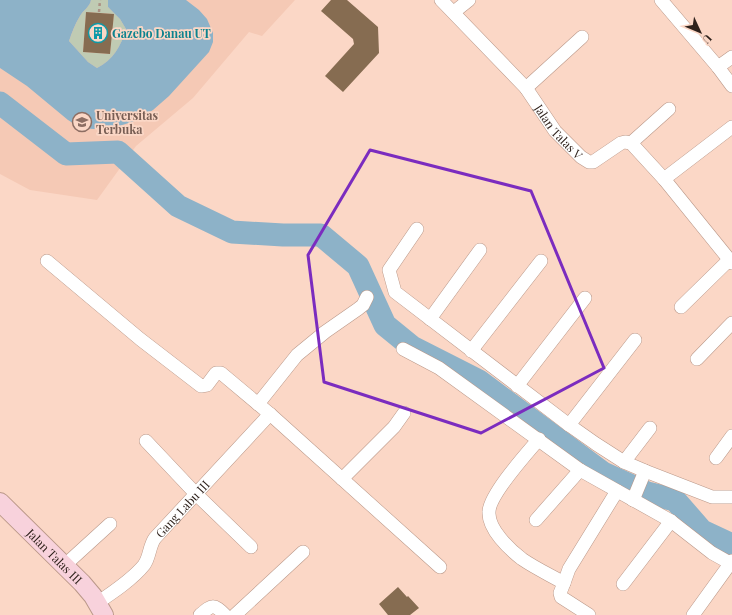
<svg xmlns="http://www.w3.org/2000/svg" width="732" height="615" font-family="'Playfair Display',serif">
<rect width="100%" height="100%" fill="#fbd7c6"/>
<!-- built -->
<path fill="#f5c9b5" d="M0,0H295L262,36L249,32L193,98L136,146L97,200L30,190L0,174Z"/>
<!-- green -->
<path fill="#c0cbb3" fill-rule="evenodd" d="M91,0H108V7L120,19L126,29C121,46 113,60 97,68L88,62L69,41C72,33 75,24 80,16C83,10 90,7 91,0ZM86,12L114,14L110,54L83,52Z"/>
<!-- water -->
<path fill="#8db2c8" d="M0,0H91C90,7 83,10 80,16C75,24 72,32 69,41L88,62L97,68C113,60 121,46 126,29L120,19L108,7V0H186L199,10L207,19L213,33V42L209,52L169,96L153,110L135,121L116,127L94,129L81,128L68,120L27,86L0,68Z"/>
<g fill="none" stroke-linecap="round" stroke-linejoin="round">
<!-- river -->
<path stroke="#8db2c8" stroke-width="23" d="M0,103L66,154L118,152L178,206L232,232L283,235H321L358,266L385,325L412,347L479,381L603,473L647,493L675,500L702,531L732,545"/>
</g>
<!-- building -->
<path fill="#866c51" d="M331,0H347L378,27L379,53L343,92L325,76L354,44L353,39L321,11Z
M86,12L114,14L110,54L83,52Z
M398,587L407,597L408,596L419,608L410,615H388L379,604Z"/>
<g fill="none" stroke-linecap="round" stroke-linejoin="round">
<!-- street casing -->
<g stroke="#ba9889" stroke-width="14">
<g id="street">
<path id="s1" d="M441,0L526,88L555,131L581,157L589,162H593L621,143L625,142L631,143L664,179L732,263"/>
<path d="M661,0L718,67L732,86"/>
<path d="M454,12L469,0"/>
<path d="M718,67L732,57"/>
<path d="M526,88L582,37"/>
<path d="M631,143L669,109"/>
<path d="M664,179L732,127"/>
<path d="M417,229L389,270L395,292L569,425L596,444L624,462L645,471L712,497H732"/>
<path d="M47,261L140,339L201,386L207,385L216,373H221L270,414L440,567"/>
<path d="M681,307L729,260"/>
<path d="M430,319L480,250"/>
<path d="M403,349L439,368L580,470L671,521L712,553L730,563"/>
<path d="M471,351L541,261"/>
<path d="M697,359L732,323"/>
<path d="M517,386L585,298"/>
<path d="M258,404L297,355L325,332L358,309L363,305L367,297"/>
<path d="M569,425L635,340"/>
<path d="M539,439C527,453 489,495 489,512C488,529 509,549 522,559C535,568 550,575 564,583L560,593L561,597L589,615"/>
<path d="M146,441L196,494L251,547"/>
<path d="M716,458L732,436"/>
<path d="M624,462L650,428"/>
<path d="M342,479L394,427L404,413"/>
<path d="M633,500L645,471"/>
<path d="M536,520L580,470"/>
<path d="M65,565L110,524"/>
<path d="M564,583L569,569L617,491"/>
<path d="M623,584L671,521"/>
<path id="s2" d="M97,603C112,593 133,579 144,565C150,557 149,546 155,538L270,414"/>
<path d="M200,615C212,605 213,603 225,615"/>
<path d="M235,615L303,552"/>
<path d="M693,615L732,561"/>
</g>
</g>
<!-- secondary casing -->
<g stroke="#ba9889" stroke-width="20">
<g id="secondary">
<path id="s3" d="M0,502L82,583L93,596L104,615"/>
</g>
</g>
<!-- path -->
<path stroke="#ab9083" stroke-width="2.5" stroke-dasharray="3 3" stroke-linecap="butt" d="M99,12L100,0"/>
<!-- street -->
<use href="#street" stroke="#fff" stroke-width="13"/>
<!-- secondary -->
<use href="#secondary" stroke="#f8d2dc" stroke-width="18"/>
</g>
<!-- marked area -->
<path fill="none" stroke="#7b2cbf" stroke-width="3" stroke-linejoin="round" d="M370,150L531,191L604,368L481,433L324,382L308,255Z"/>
<!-- icons -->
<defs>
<g id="building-ring" transform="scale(1)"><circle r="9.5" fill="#fbd7c6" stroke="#0f9aa8" stroke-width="1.5"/><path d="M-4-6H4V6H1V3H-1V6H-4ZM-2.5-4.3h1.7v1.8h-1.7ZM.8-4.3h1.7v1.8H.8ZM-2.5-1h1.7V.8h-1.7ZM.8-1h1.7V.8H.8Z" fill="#0f9aa8"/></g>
<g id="university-ring" transform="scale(1)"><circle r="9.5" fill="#fbd7c6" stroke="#8d6e63" stroke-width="1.5"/><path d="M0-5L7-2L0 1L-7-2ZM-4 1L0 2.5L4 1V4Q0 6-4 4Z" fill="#8d6e63"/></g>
</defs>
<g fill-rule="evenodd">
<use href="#building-ring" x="98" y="33"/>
<use href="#university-ring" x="82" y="122"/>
</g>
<g text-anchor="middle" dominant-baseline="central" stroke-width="3.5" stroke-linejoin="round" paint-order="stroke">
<!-- culture labels -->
<g font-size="12" font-weight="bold" fill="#0d838f" stroke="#fbd7c6" text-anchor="start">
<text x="112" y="33">Gazebo Danau UT</text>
</g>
<!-- education labels -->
<g font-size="12" font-weight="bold" fill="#785e54" stroke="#fbd7c6" text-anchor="start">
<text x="96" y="115">Universitas<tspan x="96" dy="14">Terbuka</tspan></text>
</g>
<!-- street labels -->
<g font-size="12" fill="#2e211b" stroke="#fbd7c6">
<text stroke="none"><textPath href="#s1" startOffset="177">Jalan Talas V</textPath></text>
<text stroke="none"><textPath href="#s2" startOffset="130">Gang Labu III</textPath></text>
<text stroke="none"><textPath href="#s3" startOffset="77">Jalan Talas III</textPath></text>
</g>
</g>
<!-- north arrow -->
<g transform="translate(700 32) rotate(134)" stroke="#fbd7c6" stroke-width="3" paint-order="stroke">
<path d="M0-3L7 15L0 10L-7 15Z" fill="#2e211b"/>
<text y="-6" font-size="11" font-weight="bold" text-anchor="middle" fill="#2e211b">U</text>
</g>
</svg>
